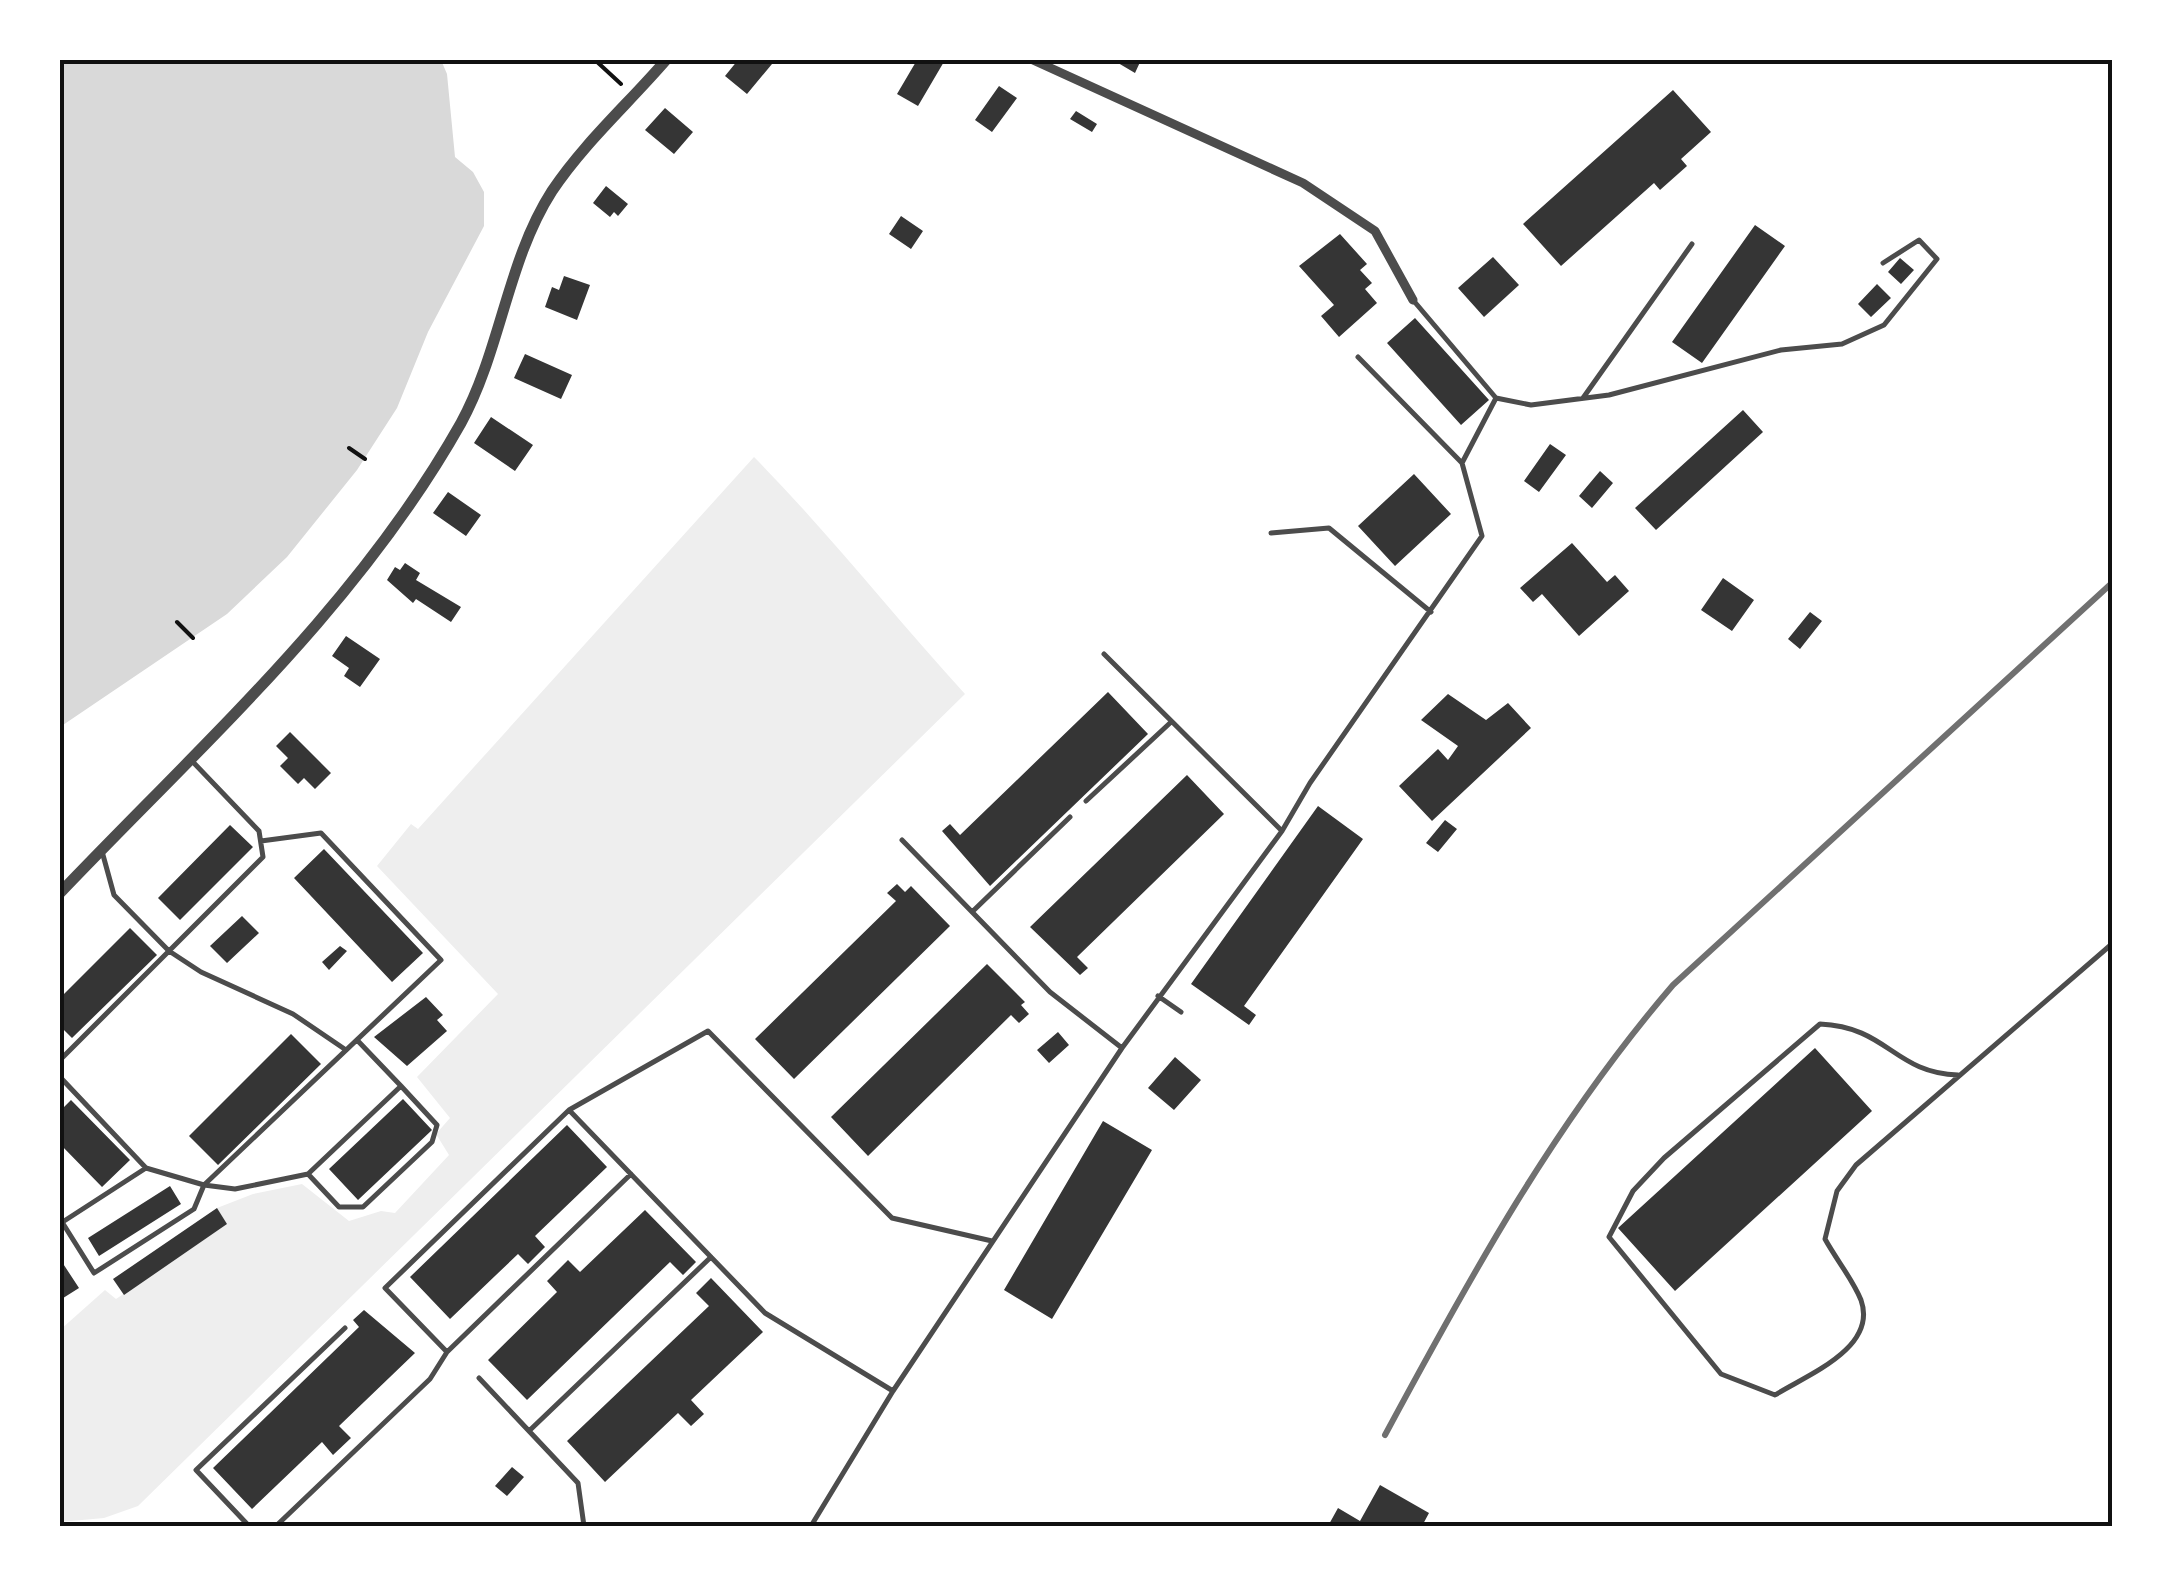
<svg xmlns="http://www.w3.org/2000/svg" width="2173" height="1586" font-family="Ubuntu,sans-serif">
<rect width="100%" height="100%" fill="#fff"/>
<!-- green -->
<path fill="#eee" d="M754,457C828,532 893,615 965,694L138,1506L104,1518L60,1522V1330L105,1290L116,1299L227,1224L217,1208L253,1194L302,1184L349,1221L381,1211L395,1213L449,1155L436,1134L450,1118L417,1077L498,994L377,866L411,824L418,829Z"/>
<!-- water -->
<path fill="#d9d9d9" d="M60,60H441L447,74L455,157L473,172L484,192V226L428,332L397,408L357,470L287,557L227,614L60,727Z"/>
<!-- building -->
<path fill="#353535" d="M738,60H766L772,64L747,94L725,76Z
M917,60H945L918,106L897,94Z
M1113,60H1141L1135,73Z
M999,86L1017,98L992,132L975,120Z
M1673,90L1711,132L1681,159L1687,166L1660,190L1654,183L1561,266L1523,224Z
M665,108L693,132L674,154L645,130Z
M1076,111L1097,124L1092,132L1070,119Z
M606,186L628,204L618,216L614,212L610,217L593,203Z
M901,216L923,231L911,249L889,234Z
M1755,225L1785,246L1702,363L1672,342Z
M1340,234L1367,264L1360,270L1372,283L1365,289L1377,303L1339,337L1321,316L1334,305L1299,266Z
M1493,257L1519,285L1484,317L1458,288Z
M1900,258L1914,270L1901,284L1888,272Z
M564,276L590,285L577,320L545,307L552,287L559,290Z
M1877,284L1891,298L1871,317L1858,304Z
M1415,318L1489,400L1461,425L1387,343Z
M525,354L572,375L561,399L514,378Z
M1743,410L1763,432L1656,530L1635,508Z
M491,417L533,445L515,471L474,443Z
M1550,444L1566,455L1539,492L1524,481Z
M1600,471L1613,483L1592,508L1579,496Z
M1414,474L1451,514L1395,566L1358,526Z
M448,492L481,515L466,536L433,513Z
M1572,543L1607,582L1615,575L1629,591L1579,636L1542,594L1533,602L1520,588Z
M405,563L420,573L416,580L461,607L451,622L416,599L413,603L387,580L395,567L400,570Z
M1723,578L1754,600L1732,631L1701,610Z
M1810,612L1822,621L1800,649L1788,639Z
M346,636L380,659L360,687L344,676L349,668L332,656Z
M1108,692L1148,734L990,886L942,831L950,824L960,835Z
M1448,694L1486,720L1508,703L1531,728L1432,821L1399,786L1438,749L1448,760L1458,746L1421,720Z
M290,732L331,773L315,789L304,778L298,784L280,766L288,758L276,746Z
M1187,775L1224,814L1077,957L1088,968L1080,975L1030,927Z
M1318,806L1363,839L1244,1006L1256,1015L1249,1025L1191,984Z
M1445,820L1457,829L1438,852L1426,843Z
M230,825L253,847L180,920L158,898Z
M324,849L423,953L392,982L294,878Z
M897,884L905,892L911,886L950,926L794,1079L755,1039L896,901L887,893Z
M242,916L259,933L227,963L210,946Z
M130,928L157,955L72,1038L60,1026V998Z
M340,946L347,951L329,970L322,962Z
M987,964L1025,1002L1021,1005L1029,1014L1019,1023L1011,1015L868,1156L831,1117Z
M426,997L443,1015L437,1020L447,1031L407,1066L374,1037Z
M1058,1032L1069,1045L1049,1063L1037,1050Z
M291,1034L321,1064L218,1165L189,1136Z
M1815,1048L1872,1111L1675,1291L1618,1228Z
M1175,1057L1201,1080L1174,1110L1148,1088Z
M403,1099L432,1130L358,1200L329,1169Z
M71,1100L130,1160L102,1187L60,1144V1111Z
M1103,1121L1152,1150L1052,1319L1004,1290Z
M567,1125L607,1167L535,1236L545,1247L528,1264L518,1254L450,1319L410,1277Z
M170,1186L181,1204L99,1256L88,1238Z
M217,1208L227,1224L124,1295L113,1279Z
M645,1210L696,1262L683,1275L670,1262L527,1400L488,1360L557,1292L547,1281L568,1260L580,1272Z
M60,1259L79,1288L60,1300Z
M711,1278L763,1332L691,1400L704,1414L691,1426L678,1413L605,1482L567,1441L709,1306L696,1293Z
M364,1310L415,1353L339,1426L351,1438L333,1455L322,1442L252,1509L213,1468L359,1327L353,1320Z
M512,1467L524,1477L507,1496L495,1486Z
M1380,1485L1429,1513L1422,1526H1328L1338,1508L1360,1521Z"/>
<g fill="none" stroke-linecap="round" stroke-linejoin="round">
<!-- path -->
<path stroke="#111" stroke-width="4" d="M595,60L621,84
M349,448L365,459
M177,622L193,638"/>
<!-- service -->
<path stroke="#4c4c4c" stroke-width="5" d="M1413,300L1496,398L1531,405L1609,395L1781,350L1842,344L1884,325L1937,259L1919,240L1883,263
M1358,357L1462,463L1496,398
M1583,398L1692,244
M1271,533L1329,528L1431,612
M1104,654L1282,831
M1086,801L1170,723
M902,840L1050,992L1122,1048
M103,855L114,895L169,951L263,857L259,831L192,761
M972,912L1070,817
M1158,996L1181,1012
M60,1060L169,951L201,972L293,1014L346,1050
M1958,1075C1894,1073 1888,1027 1820,1024L1664,1158L1633,1191L1609,1237L1721,1374L1775,1395C1807,1375 1878,1348 1861,1300C1853,1280 1836,1259 1825,1239L1837,1191L1856,1165L2113,943
M60,1077L146,1168L204,1185L441,960L321,833L261,841
M569,1110L765,1313L893,1391
M308,1174L339,1207H363L432,1142L437,1125L401,1086
M631,1174L447,1352L385,1288L569,1110L708,1031L892,1218L992,1241
M62,1222L94,1273L194,1209L204,1185L235,1189L308,1174L401,1086L357,1040
M61,1223L146,1168
M479,1378L578,1483L584,1526
M529,1431L711,1257
M249,1526L196,1470L345,1328
M276,1526L430,1379L447,1352
M811,1526L893,1391L1122,1048L1282,831L1310,783L1482,536L1462,463"/>
<!-- minor -->
<path stroke="#4c4c4c" stroke-width="9" d="M1033,60L1303,183L1375,231L1413,300"/>
<!-- tertiary -->
<path stroke="#4c4c4c" stroke-width="11" d="M60,893C203,743 358,606 461,423C501,350 507,261 552,191C584,143 629,103 666,60"/>
<!-- rail -->
<path stroke="#707070" stroke-width="6" d="M1385,1435C1470,1277 1555,1122 1673,985L2113,582"/>
</g>
<!-- border -->
<rect width="2173" height="1586" fill="none" stroke="#ffffff" stroke-width="125"/>
<rect x="62" y="62" width="2048" height="1462" fill="none" stroke="#111" stroke-width="4"/>
</svg>
